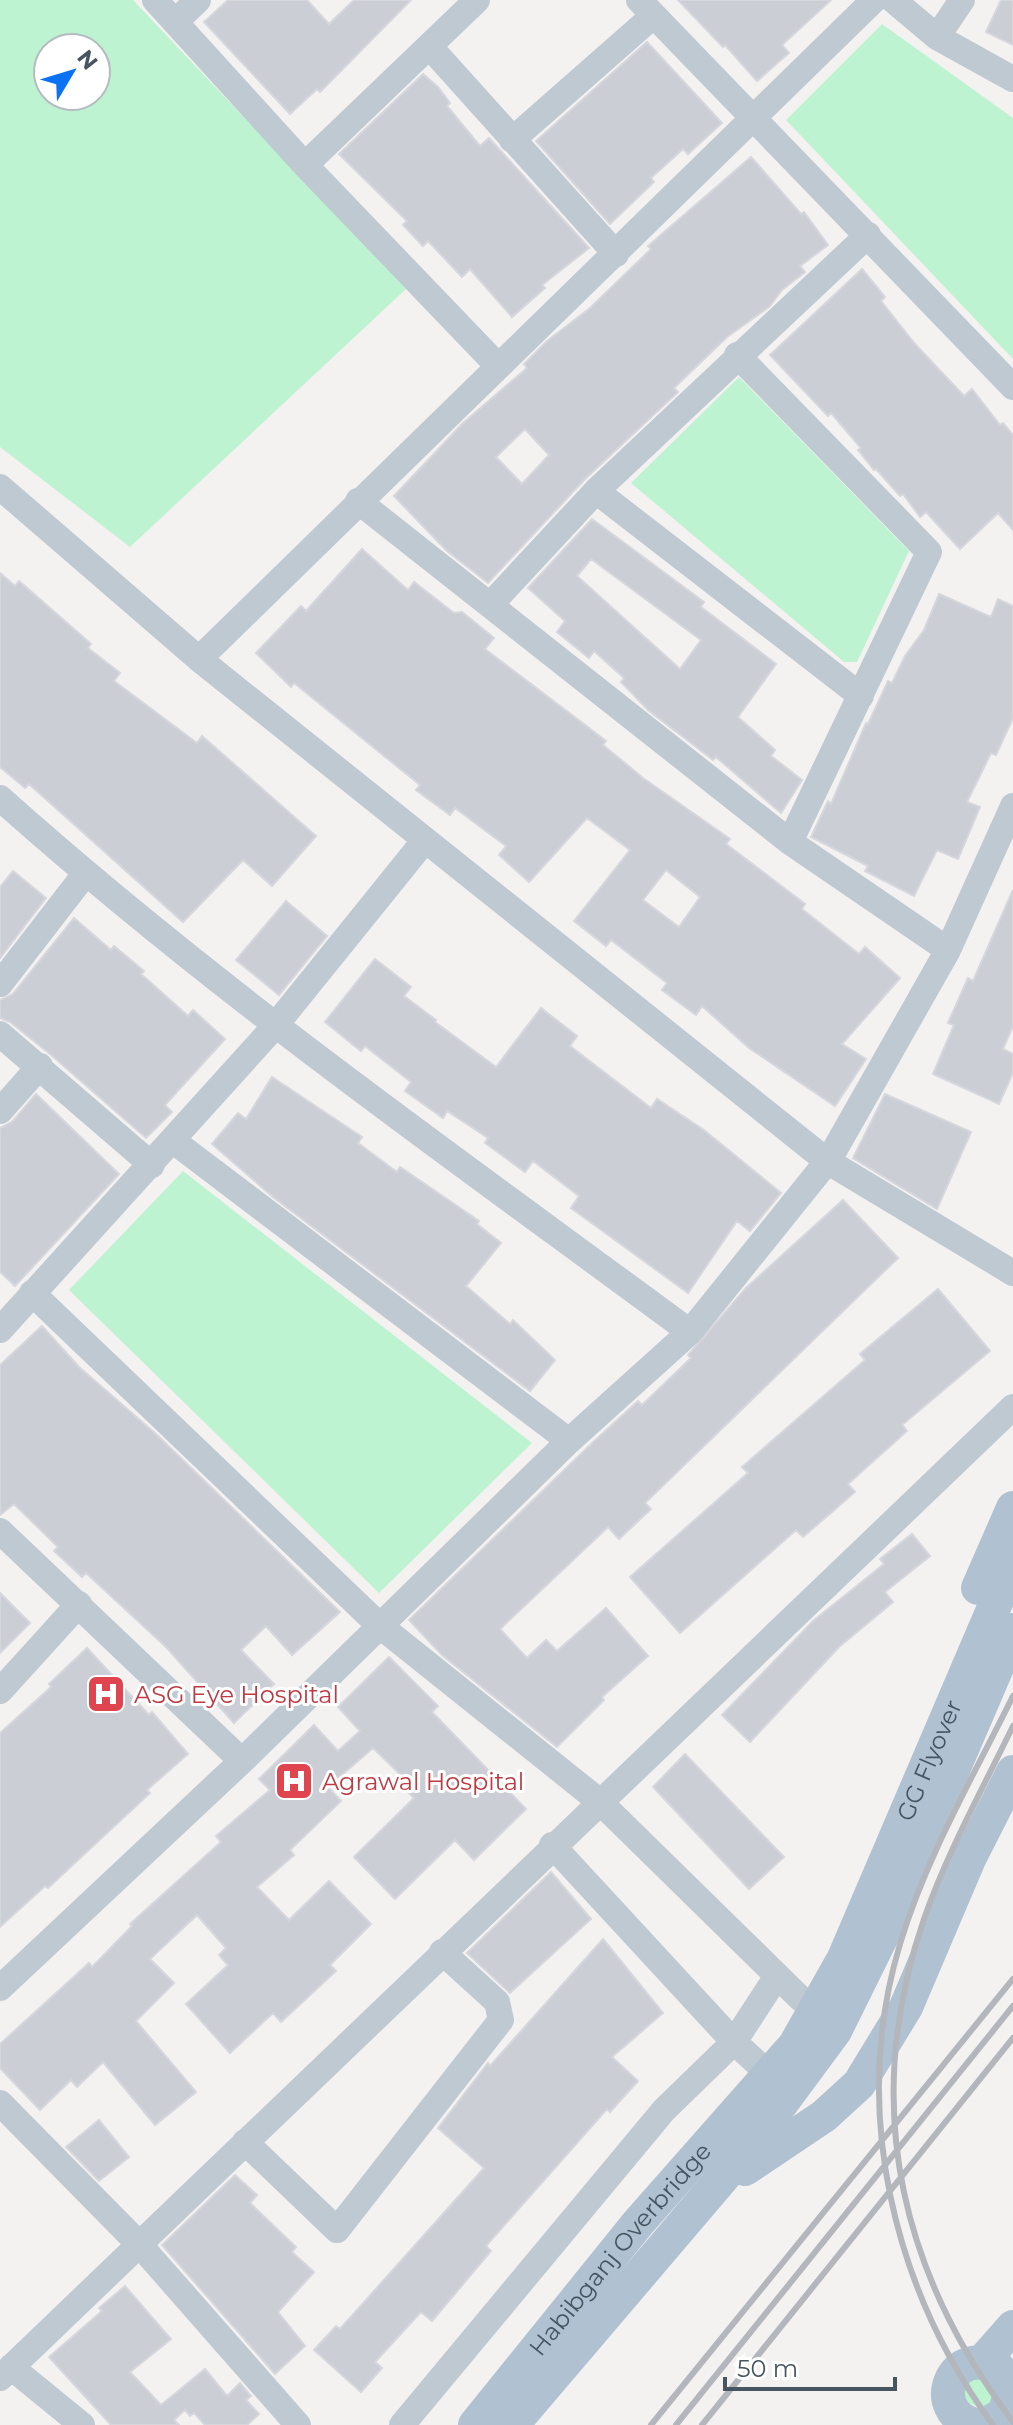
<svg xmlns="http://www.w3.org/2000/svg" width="1013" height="2425" font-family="Montserrat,sans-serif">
<rect width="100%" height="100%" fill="#f4f1f1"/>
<!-- green -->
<path fill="#bef3d2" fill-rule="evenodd" d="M0,0H133L406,289L130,547L0,447ZM48,48H96V96H48Z
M882,24L1013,118V359L786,120Z
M739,377L909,551L857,662H844L631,483Z
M183,1171L532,1443L379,1593L69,1290Z
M983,2378L995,2391L992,2403L981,2409L965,2401L963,2389L971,2379Z"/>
<!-- building -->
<path fill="#cbced4" stroke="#d5d7dd" stroke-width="2" fill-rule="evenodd" d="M228,0H307L329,24L354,0H411L320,92L317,89L290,114L204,22Z
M678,0H831L782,45L789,53L757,81L725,45L723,47Z
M1001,0H1013V45L986,32Z
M647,42L722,123L688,154L683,149L651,178L654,182L610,224L536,141Z
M423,74L438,87L450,103L447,106L480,146L489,138L589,248L542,285L545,288L512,317L470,269L462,277L428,241L423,246L403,225L407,221L339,154Z
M751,157L801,214L804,212L828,245L800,266L805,272L782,290L769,307L727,337L674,388L678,392L584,480L488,583L447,551L394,496L463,423L527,368L524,364L547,341L590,308L651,249L648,246ZM525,429L549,455L522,484L496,457Z
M862,269L885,297L881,301L915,344L964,396L972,389L1000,425L1003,423L1013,435V530L998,513L960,549L926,512L920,517L903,494L900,496L876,469L874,470L858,450L861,448L831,413L828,416L770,355Z
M592,519L704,602L701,607L776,664L738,717L775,750L771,756L802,780L781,813L716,757L713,760L648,710L621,682L624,678L594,651L589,658L557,632L565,621L528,588ZM591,559L701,640L680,669L577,576Z
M362,549L408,590L414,582L454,613L462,612L494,638L485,649L606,741L603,745L643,778L730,839L726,844L805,904L802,909L859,954L865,947L900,978L842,1044L866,1059L835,1106L749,1048L702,1006L696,1015L662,990L667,983L611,940L606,946L574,921L630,850L587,818L529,882L499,855L506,846L455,808L450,815L416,790L420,785L294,683L291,687L256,653L301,606L306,611ZM666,870L700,897L679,927L643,900Z
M0,573L15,586L19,581L91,644L88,648L120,673L114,681L197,743L202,736L316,836L272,886L243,860L183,922L29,784L25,788L0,767Z
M939,594L991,617L998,599L1013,606V718L996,755L991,753L967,802L980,807L958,859L937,850L914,896L865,871L868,866L811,837L828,801L831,804L866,723L868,724L888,681L892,683L905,656L924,630Z
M13,871L46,898L0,958V887Z
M1013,890V1026L1003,1049L1013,1054V1073L999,1104L933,1074L954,1025L948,1023L968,978L973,981Z
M286,901L327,936L279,995L236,960Z
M74,918L111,950L114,946L144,971L141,974L188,1016L193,1010L225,1039L165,1105L172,1112L146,1138L50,1054L10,1022L0,1018V1000L13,994Z
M375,959L411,987L404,996L436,1020L435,1022L496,1067L541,1008L577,1036L570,1046L651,1108L657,1099L704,1130L781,1193L750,1231L737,1221L688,1293L571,1208L579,1196L533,1161L525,1172L485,1143L488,1138L447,1111L443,1118L405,1091L411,1082L365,1046L361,1051L325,1022Z
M272,1077L362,1137L358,1143L397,1172L400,1167L479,1221L477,1224L501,1243L466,1286L510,1324L513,1320L555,1360L530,1391L273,1197L212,1144L238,1113L246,1119Z
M36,1094L119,1174L15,1286L0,1272V1128L12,1122Z
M885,1094L971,1132L937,1209L853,1158Z
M843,1200L898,1258L645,1503L651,1509L619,1539L608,1527L500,1629L527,1658L546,1640L557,1651L606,1608L648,1656L602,1697L604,1700L557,1747L442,1655L409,1620L590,1445L638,1401L642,1405L691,1358L688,1355L746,1288Z
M938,1289L990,1351L902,1425L907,1431L848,1484L855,1492L803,1537L796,1530L680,1633L630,1577L748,1473L742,1467L865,1360L860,1354Z
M42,1326L79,1367L156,1434L340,1612L292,1655L266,1626L241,1650L274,1684L234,1723L166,1647L86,1573L82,1577L54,1551L58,1547L14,1504L0,1515V1365Z
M912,1534L930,1556L885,1592L893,1602L839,1647L750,1742L722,1715L813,1621L884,1564L880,1559Z
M0,1593L30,1623L0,1653Z
M87,1648L149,1715L152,1712L188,1754L147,1790L150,1793L48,1888L45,1886L0,1927V1733L51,1687L49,1684Z
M389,1657L438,1706L432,1712L526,1809L474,1860L455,1840L395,1899L354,1857L414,1798L400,1784L405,1779L373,1748L328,1787L341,1801L290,1850L294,1855L257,1887L289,1920L329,1881L371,1924L330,1965L336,1971L281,2022L273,2013L230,2053L186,2004L228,1965L219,1955L226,1948L197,1915L150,1959L174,1983L136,2021L196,2092L155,2125L103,2062L77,2087L71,2080L40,2110L0,2068V2044L89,1963L92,1967L132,1926L130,1924L221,1842L216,1836L270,1790L259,1779L314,1725L338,1751L360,1731L338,1707Z
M685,1754L784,1857L749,1889L653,1787Z
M551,1872L591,1919L510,1993L467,1953Z
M603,1939L663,2013L612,2057L638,2081L610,2112L607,2109L486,2246L491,2251L432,2321L421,2312L375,2362L382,2368L361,2392L314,2350L336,2326L340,2329L484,2168L438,2128L488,2063L490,2066Z
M99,2120L129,2157L99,2181L66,2147Z
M235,2175L257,2195L250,2203L296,2247L292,2252L314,2272L278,2312L305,2346L275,2374L162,2245Z
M125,2286L171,2339L130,2372L161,2405L205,2369L227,2396L240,2383L251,2396L246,2400L259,2414L247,2425H205L194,2413L190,2416L185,2410L174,2420L179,2425H111L49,2357L102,2311L99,2308Z"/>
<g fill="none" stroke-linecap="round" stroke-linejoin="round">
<!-- minor -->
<path stroke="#bec9d2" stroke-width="26" d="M155,0L305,165L498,366
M639,0L1013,387
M893,0L937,37L1013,79
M176,21L198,0
M937,37L962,0
M430,47L616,254
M512,140L653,16
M305,165L477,0
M737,355L929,552L790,842
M0,487L199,659L827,1161L1013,1273
M596,491L861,696
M358,501L790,842L948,950
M490,605L596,491L868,235
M199,659L874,0
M0,798C217,992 456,1159 690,1332
M0,984L85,874
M0,1034L152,1165
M0,1111L40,1066
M172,1140L569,1441
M32,1293L379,1625L599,1801L801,1999
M0,1330L275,1026L425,840
M0,1531L242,1761
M0,1691L79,1604
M552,1845L734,2042L770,2075
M0,1988L242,1761L569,1441L690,1332L830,1158L948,950L1013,806
M0,2103L139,2244L298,2425
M245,2142L337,2230L501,2020L497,2002L442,1952
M11,2367L82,2425
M0,2378L1013,1407
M402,2425L664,2110L734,2042L777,1976"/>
<!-- major -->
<g stroke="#b0c1d2" stroke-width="34">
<path d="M978,1588L1013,1508"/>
<path d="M745,2169L824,2116L859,2084L906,2007L969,1859L1013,1772"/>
<path d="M982,2362L1013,2327"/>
<path id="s1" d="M475,2425L638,2223L795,2045L844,1958L1013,1563"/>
<path d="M512,2425L753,2142L835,2031L881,1938L1013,1630"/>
<path d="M975,2425C924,2411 953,2341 999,2369L1011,2391L1004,2414L985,2425"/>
</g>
<!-- rail -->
<path stroke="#b3b7bc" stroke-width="6" d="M1013,1726C982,1790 947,1853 924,1919C861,2102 899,2270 1013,2422
M651,2425L1013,1979
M676,2425L1013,2006
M702,2425L1013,2038
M993,2425C893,2288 850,2110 900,1944C926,1857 973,1777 1013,1696"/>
</g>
<!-- icons -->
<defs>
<g id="hospital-square" transform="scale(2)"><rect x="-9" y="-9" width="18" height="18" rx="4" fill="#e0444e" stroke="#fff"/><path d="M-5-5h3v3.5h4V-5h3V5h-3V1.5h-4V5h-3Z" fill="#fff"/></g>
</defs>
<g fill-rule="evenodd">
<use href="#hospital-square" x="106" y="1694"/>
<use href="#hospital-square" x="294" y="1781"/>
</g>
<g text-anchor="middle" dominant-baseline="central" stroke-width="6" stroke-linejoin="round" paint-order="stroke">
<!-- health labels -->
<g font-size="24" fill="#be3a42" stroke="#fff" text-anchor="start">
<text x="134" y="1694">ASG Eye Hospital</text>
<text x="322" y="1781">Agrawal Hospital</text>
</g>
<!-- street labels -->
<g font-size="24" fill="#475561" stroke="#fff">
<text stroke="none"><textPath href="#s1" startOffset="812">GG Flyover</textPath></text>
<text stroke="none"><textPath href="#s1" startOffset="228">Habibganj Overbridge</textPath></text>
</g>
</g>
<!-- north arrow -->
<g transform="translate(72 72) rotate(52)"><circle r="38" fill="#ffffff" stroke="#b5bbc0" stroke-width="2"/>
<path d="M0-6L14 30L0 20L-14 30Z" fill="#0b72f4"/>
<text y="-12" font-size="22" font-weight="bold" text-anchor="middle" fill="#475561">N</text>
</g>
<!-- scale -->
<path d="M725 2377v12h170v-12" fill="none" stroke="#475561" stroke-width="4"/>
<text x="737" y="2377" font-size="24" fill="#475561" stroke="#ffffff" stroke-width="6" paint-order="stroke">50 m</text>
</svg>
